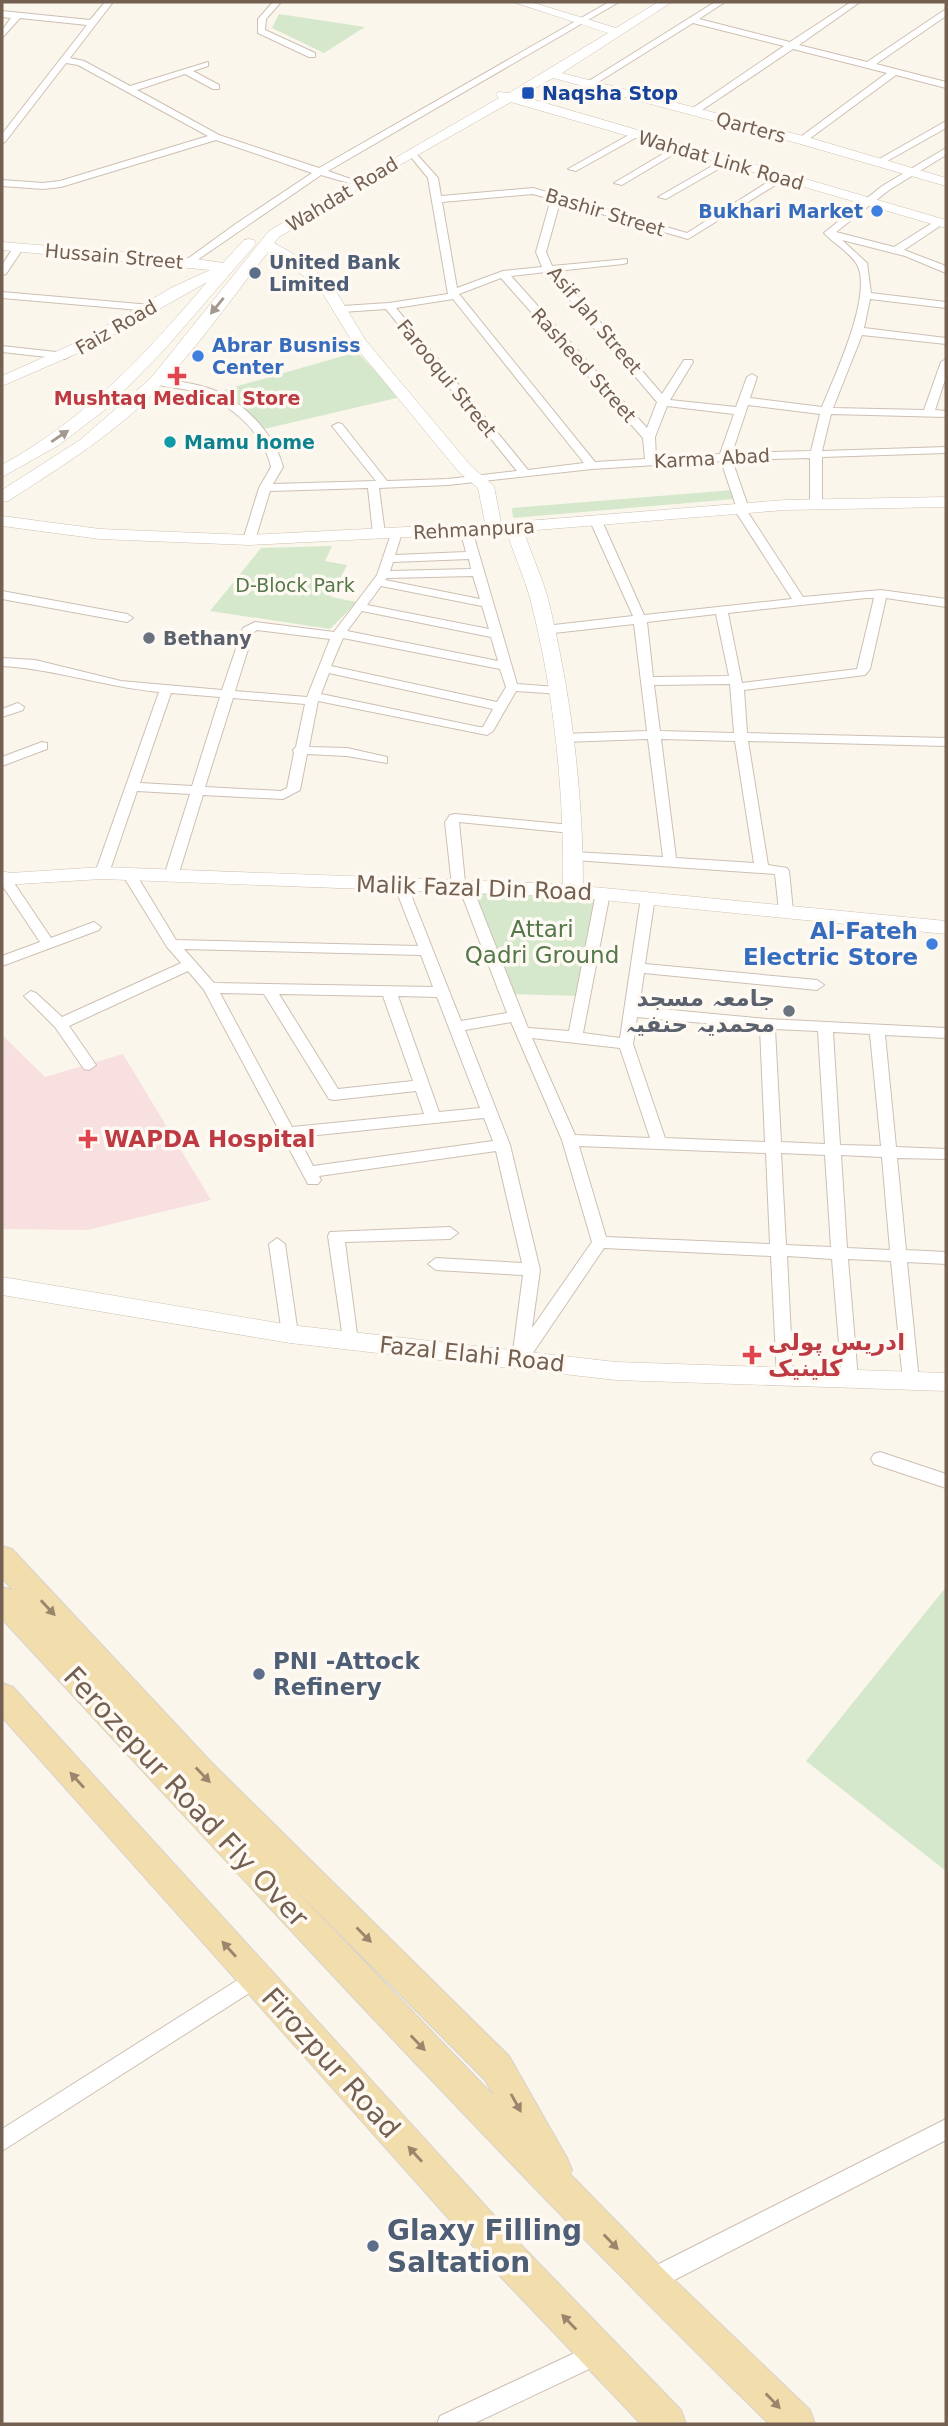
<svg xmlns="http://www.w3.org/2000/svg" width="948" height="2426" font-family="'DejaVu Sans','Noto Naskh Arabic',sans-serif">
<rect width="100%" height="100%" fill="#fbf6ec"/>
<!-- medical -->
<path fill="#f8e0e1" d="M2,1035L45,1077L123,1054L211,1200L87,1230L2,1229Z"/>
<!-- green -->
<path fill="#d5e8cb" d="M279,14L365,27L324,53L272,28Z
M357,352L401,397L264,429L224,390Z
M733,490L734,499L513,518L512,508Z
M332,546L325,561L347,565L331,597L357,602L330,629L210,611L261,548Z
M465,886L603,893L582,996L507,994Z
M946,1587V1871L806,1761Z"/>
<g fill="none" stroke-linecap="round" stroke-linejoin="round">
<!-- street casing -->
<g stroke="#cdbfb3" stroke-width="2">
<path id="street" d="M105,2H113L70,58L84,61L130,86L208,62V66L193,71L219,85V89H213L185,74L137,90L219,135L319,168L609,2H619L328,171L359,182V186L321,175L190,265L186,264V260L237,223L312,173L216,140L61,187L43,189L2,186V180L43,183L60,181L208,136L78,65L66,63L5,142L2,143V134L87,25L20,18L2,38V30L11,18L2,17V11L90,20Z
M273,2H281L266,19L265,30L315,53V57H309L258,33V19Z
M715,2H725L699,19L790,42L851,2H860L799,45L867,62L946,9V16L876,64L946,82V88L896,75L805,142H799V138L887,73L793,49L696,114H690V110L784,46L693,23L592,86L584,84Z
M946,121V128L882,164L874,162Z
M634,132L637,133V137L576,171L568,169Z
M676,146L684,148L622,185L614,183Z
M946,148V155L889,190L836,232L894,247L937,220H943V224L904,250L946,266V273L905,256L842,240L867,263L871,293L946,302V308L870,299L864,328L946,338V344L862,335L833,408L924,410L941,362L946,359V377L935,410L946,411V417L831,414L822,451L946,447V453L822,457V504L816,507L810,504V458L732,460L749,509L747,511L803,597L881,590L946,599V607L886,598L870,669L865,675L744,690L747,733L946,738V746L748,741L768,865L787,868L789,871L793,911L791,914H781L779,911L775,874L574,860L567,856L574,852L663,857L648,739L563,742L557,738L563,734L647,731L634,624L545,634L539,630L545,626L633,616L590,521L592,519L596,518L602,521L644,615L792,599L734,509L736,506L721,461L592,469L448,485L379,488L385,534L379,538L373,534L368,488L270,491L255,540L249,544L243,540L259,488L271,467C263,430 225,398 188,390C176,387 161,388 152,381L157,378C180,382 206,384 226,396C252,411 276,439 283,467L273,484L376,481L332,426L338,423L342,424L387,481L448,479L517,471L386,309L342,312L337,309L342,306L389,303L448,294L428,178L407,152L412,149L438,178L441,196L533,188L687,233L779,175H785V179L688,239L560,202L546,252L552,266L627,259V263L623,264L556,271L662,394L684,360H692L693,362L670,400L736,407L747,377L752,374L757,377L750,398L822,407C834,377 875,291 856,263C848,251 833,243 824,233L882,186ZM533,194L551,199L536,252L542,267L503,271L457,288L442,202ZM546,272L657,402L647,428L511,276ZM501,278L643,438L645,459L595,462L459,294ZM453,299L584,463L528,470L396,308ZM748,405L820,414L811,451L732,453ZM667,406L734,414L720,454L656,458L655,437ZM866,598H874L857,669L742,683L728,613ZM716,614L729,676L653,677L647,622ZM730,684L734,733L660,731L654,685ZM661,739L735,741L754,863L676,858Z
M726,158L731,161L729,163L666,199L658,197Z
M15,245L24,247L6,274L2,275V265Z
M2,292L151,305L156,308L151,311L2,298Z
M2,346L65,353L70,356L65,359L2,352Z
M466,526L472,530L517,684L557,687L561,688V694L516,691L493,731L487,735L318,701L309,747L347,748L387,757V763L347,756L307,754L300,790L283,799L203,795L178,876L171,880L164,876L190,794L137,791L109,873L102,877L97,876L95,873L159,692C105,687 55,669 2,666V658L35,660L121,681L222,690L243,628L255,622L334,632L377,575L392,531H400L402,533L395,555L466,552L460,530ZM469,559L471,569L390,571L393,562ZM473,576L480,599L385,580L387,578ZM381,586L482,606L489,629L367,605ZM362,611L491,637L498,661L347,631ZM257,630L330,639L307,697L235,691L253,633ZM343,638L500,669L506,687L497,702L331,666ZM329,673L493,709L483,727H479L321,694ZM171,693L220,697L192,786L140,783ZM233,698L305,704L296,747L293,750L294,753L287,788L281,791L205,787Z
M2,591L127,614L133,618L127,622L2,599Z
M18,703L24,707L23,710L2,717V709Z
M42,742L47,743V749L2,766V757Z
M455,814L571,825L578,829L571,833L459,822L465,882L472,886L528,1028L569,1031L596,893L603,889L610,893L583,1033L620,1038L641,897L648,893L655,897L645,964L817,980L824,985L817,990L644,973L639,1007L767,1019L946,1028V1038L885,1035L896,1147L946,1149V1159L897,1158L906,1250L946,1252V1264L907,1262L919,1381L917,1386H905L903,1381L891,1261L848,1259L858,1379L856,1384H844L842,1379L832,1259L787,1256L793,1377L791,1382H779L777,1377L771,1256L604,1248L526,1363H514L512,1359L523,1275L436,1270L428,1264L436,1258L522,1263L496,1151L319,1176L321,1180L318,1184H308L204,990L188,971L69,1026L96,1065L89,1070L84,1069L55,1027L24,996L31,991L36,993L62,1017L181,963L167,947L122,874L129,870L134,871L176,940L418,946L394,885L396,882H406L461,1021L507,1013L460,890L452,886L445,822L450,815ZM184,949L421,955L433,987L214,983ZM220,993L264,994L329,1099L334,1100L416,1091L424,1114L292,1127ZM279,994L383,996L413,1081L338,1089ZM398,996L437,997L480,1108L439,1112ZM637,1017L760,1028L765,1142L665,1138L633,1044ZM511,1022L562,1140L592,1242L532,1328L540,1270L510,1145L465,1030ZM775,1029L818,1031L825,1144L781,1142ZM833,1032L870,1034L881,1146L840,1145ZM532,1038L620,1048L650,1138L575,1135ZM484,1118L493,1141L313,1166L298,1137ZM579,1146L766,1153L770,1244L606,1237ZM781,1153L825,1155L831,1247L786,1245ZM841,1155L882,1157L890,1250L847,1248Z
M5,876L10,877L51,938L94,922L101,927L99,930L2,966V956L40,942L2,885V877Z
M450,1227L458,1233L450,1239L345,1242L358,1342L356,1346H344L328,1236L330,1232Z
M277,1238L285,1244L298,1334L296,1338H284L282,1334L269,1244Z
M880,1452L946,1474V1488L874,1464L871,1459L874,1454Z
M255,1969L262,1971L265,1978L262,1985L2,2151V2129Z
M946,2119V2140L657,2289L649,2292L641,2289L638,2281L641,2273Z
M598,2342L606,2345L609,2353L606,2361L473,2424H437L440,2416Z"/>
</g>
<!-- secondary casing -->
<g stroke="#cfc0b0" stroke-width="1">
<path id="secondary" d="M513,2H531L616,28L658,2H672L562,73L807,137L946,178V186L797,143L553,78L521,96L946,220V228L511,102L361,187L279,237L274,243L292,253L331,283L366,341L471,466L494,486L501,523L785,500L946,497V507L785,510L524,531C531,555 543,578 549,603C571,695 583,791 583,886L946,921V934L573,897L102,879L2,885V871L10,873L102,867L563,884C564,789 554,690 530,598C524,576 514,555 507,532L249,545L100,539L2,526V516L100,529L249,535L485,523L478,488L459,472L355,346L320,289L282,259L268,252C233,296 200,345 161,385C117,433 62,466 8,501L2,502V490L80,440L151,378L269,231L499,98L496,95L498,92L509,93L608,33Z
M249,239L254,240L256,243L254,246L164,350L106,409L59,445L2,477V465C89,416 143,357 207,282L94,346L2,386V376L84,339L171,288L210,270L2,250V242L190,258L223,263L244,240Z
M2,1277L290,1325L616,1362L946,1373V1391L616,1380L290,1343L2,1295Z"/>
</g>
<!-- primary casing -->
<g stroke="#d8d2ce" stroke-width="2">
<path id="primary" d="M2,1546L12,1549L212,1763L509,2056L567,2158L572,2170L570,2174L662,2268L810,2410L815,2424H769C504,2165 254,1891 2,1619V1587L13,1590L34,1613L2,1578ZM280,1874L485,2080L494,2096Z
M2,1683L13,1687L524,2248L681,2410L686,2424H641L498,2274L2,1717Z"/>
</g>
<!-- street -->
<use href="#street" fill="#fff" fill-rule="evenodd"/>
<!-- secondary -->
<use href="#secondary" fill="#fff" fill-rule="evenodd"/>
<!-- primary -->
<use href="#primary" fill="#f2ddac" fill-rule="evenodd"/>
</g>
<!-- one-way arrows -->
<defs><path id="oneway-solid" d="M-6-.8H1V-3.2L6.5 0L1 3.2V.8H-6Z" transform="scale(1.75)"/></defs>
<g fill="#a5988e">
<use href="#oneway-solid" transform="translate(217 306) rotate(129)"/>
<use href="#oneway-solid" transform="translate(60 436) rotate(-34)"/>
</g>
<g fill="#9a866c">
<use href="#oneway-solid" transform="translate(48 1608) rotate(47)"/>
<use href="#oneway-solid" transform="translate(203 1775) rotate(46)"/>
<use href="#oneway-solid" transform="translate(77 1780) rotate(-132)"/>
<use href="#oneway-solid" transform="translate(364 1935) rotate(45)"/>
<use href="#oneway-solid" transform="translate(229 1949) rotate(-132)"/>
<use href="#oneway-solid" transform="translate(418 2043) rotate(46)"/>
<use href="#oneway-solid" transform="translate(516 2103) rotate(61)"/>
<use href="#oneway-solid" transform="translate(415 2154) rotate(-132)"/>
<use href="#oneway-solid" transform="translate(611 2242) rotate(46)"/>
<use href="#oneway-solid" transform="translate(569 2322) rotate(-134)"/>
<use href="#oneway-solid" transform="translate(773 2401) rotate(46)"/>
</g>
<!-- markers -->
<rect fill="#1a4fb4" stroke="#fefaf3" stroke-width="2.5" x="521" y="86" width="14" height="14" rx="3.5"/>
<g fill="#3f7fe0" stroke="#fefaf3" stroke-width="2.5">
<circle cx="877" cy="211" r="7"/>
<circle cx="198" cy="356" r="7"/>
<circle cx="932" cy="944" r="7"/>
</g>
<g fill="#5c6f8a" stroke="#fefaf3" stroke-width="2.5">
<circle cx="255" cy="273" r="7"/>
<circle cx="259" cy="1674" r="7"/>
<circle cx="373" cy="2246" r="7"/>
</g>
<g fill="#e0444e" stroke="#fefaf3" stroke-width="2.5">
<path d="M173.5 365.5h7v7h7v7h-7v7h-7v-7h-7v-7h7z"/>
<path d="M84.5 1128.5h7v7h7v7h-7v7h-7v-7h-7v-7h7z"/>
<path d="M748.5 1344.5h7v7h7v7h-7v7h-7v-7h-7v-7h7z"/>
</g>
<circle fill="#0f9aa8" stroke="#fefaf3" stroke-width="2.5" cx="170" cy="442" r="7"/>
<g fill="#6b7280" stroke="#fefaf3" stroke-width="2.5">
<circle cx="149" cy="638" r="7"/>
<circle cx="789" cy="1011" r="7"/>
</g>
<g text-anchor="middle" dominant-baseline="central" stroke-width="7" stroke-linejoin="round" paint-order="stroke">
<!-- far-transit labels -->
<g font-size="19" font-weight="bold" fill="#164399" stroke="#fefaf3" text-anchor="start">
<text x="542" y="93">Naqsha Stop</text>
</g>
<!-- far-street labels -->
<g font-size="19" fill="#746051" stroke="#fefaf3">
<text transform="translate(751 127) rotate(15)">Qarters</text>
<text transform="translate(721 160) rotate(16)">Wahdat Link Road</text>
<text transform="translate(342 194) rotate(-31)">Wahdat Road</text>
<text transform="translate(605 212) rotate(17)">Bashir Street</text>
<text transform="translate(114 256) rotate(5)">Hussain Street</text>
<text transform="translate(595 320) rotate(50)">Asif Jah Street</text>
<text transform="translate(116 327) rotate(-30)">Faiz Road</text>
<text transform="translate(584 365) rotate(48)">Rasheed Street</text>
<text transform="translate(447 378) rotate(51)">Farooqui Street</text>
<text transform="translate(712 458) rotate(-3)">Karma Abad</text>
<text transform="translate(474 529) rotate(-3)">Rehmanpura</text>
</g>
<!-- far-shop labels -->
<g font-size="19" font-weight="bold" fill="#366cbe" stroke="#fefaf3" text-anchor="end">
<text x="863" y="211">Bukhari Market</text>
<text x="212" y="345" text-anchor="start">Abrar Busniss<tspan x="212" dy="22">Center</tspan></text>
</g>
<!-- far-service labels -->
<g font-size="19" font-weight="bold" fill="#4e5e75" stroke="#fefaf3" text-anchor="start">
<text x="269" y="262">United Bank<tspan x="269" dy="22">Limited</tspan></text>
</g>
<!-- far-health labels -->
<g font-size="19" font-weight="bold" fill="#be3a42" stroke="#fefaf3">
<text x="177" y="398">Mushtaq Medical Store</text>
</g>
<!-- far-culture labels -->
<g font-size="19" font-weight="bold" fill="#0d838f" stroke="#fefaf3" text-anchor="start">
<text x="184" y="442">Mamu home</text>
</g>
<!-- far-park labels -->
<g font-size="19" fill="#54784a" stroke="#fefaf3">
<text x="295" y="585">D-Block Park</text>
</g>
<!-- far-worship labels -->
<g font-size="19" font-weight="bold" fill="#5b616d" stroke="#fefaf3" text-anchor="start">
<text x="163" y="638">Bethany</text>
</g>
<!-- street labels -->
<g font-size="23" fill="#746051" stroke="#fefaf3">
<text transform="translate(474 888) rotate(2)">Malik Fazal Din Road</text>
<text transform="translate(472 1354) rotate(6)">Fazal Elahi Road</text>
</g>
<!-- park labels -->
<g font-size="23" fill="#54784a" stroke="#fefaf3">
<text x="542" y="929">Attari<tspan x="542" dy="26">Qadri Ground</tspan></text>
</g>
<!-- shop labels -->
<g font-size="23" font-weight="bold" fill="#366cbe" stroke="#fefaf3" text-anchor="end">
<text x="918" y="931">Al-Fateh<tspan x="918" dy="26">Electric Store</tspan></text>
</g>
<!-- worship labels -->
<g font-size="23" font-weight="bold" fill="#5b616d" stroke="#fefaf3" text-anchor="end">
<text x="775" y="998">جامعہ مسجد<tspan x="775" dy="26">محمدیہ حنفیہ</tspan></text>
</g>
<!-- health labels -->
<g font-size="23" font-weight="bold" fill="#be3a42" stroke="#fefaf3" text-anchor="start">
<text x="104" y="1139">WAPDA Hospital</text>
<text x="768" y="1342">ادریس پولی<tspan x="768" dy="26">کلینیک</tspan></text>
</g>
<!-- service labels -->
<g font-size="23" font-weight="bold" fill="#4e5e75" stroke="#fefaf3" text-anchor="start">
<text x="273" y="1661">PNI -Attock<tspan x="273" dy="26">Refinery</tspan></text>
</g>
<!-- near-street labels -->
<g font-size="28" fill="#746051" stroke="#fefaf3">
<text transform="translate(186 1797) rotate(47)">Ferozepur Road Fly Over</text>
<text transform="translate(331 2063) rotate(48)">Firozpur Road</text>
</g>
<!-- near-service labels -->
<g font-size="28" font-weight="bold" fill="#4e5e75" stroke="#fefaf3" text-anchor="start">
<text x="387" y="2230">Glaxy Filling<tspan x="387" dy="32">Saltation</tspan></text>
</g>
</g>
<!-- border -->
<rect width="948" height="2426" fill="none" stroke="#746051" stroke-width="7"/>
</svg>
